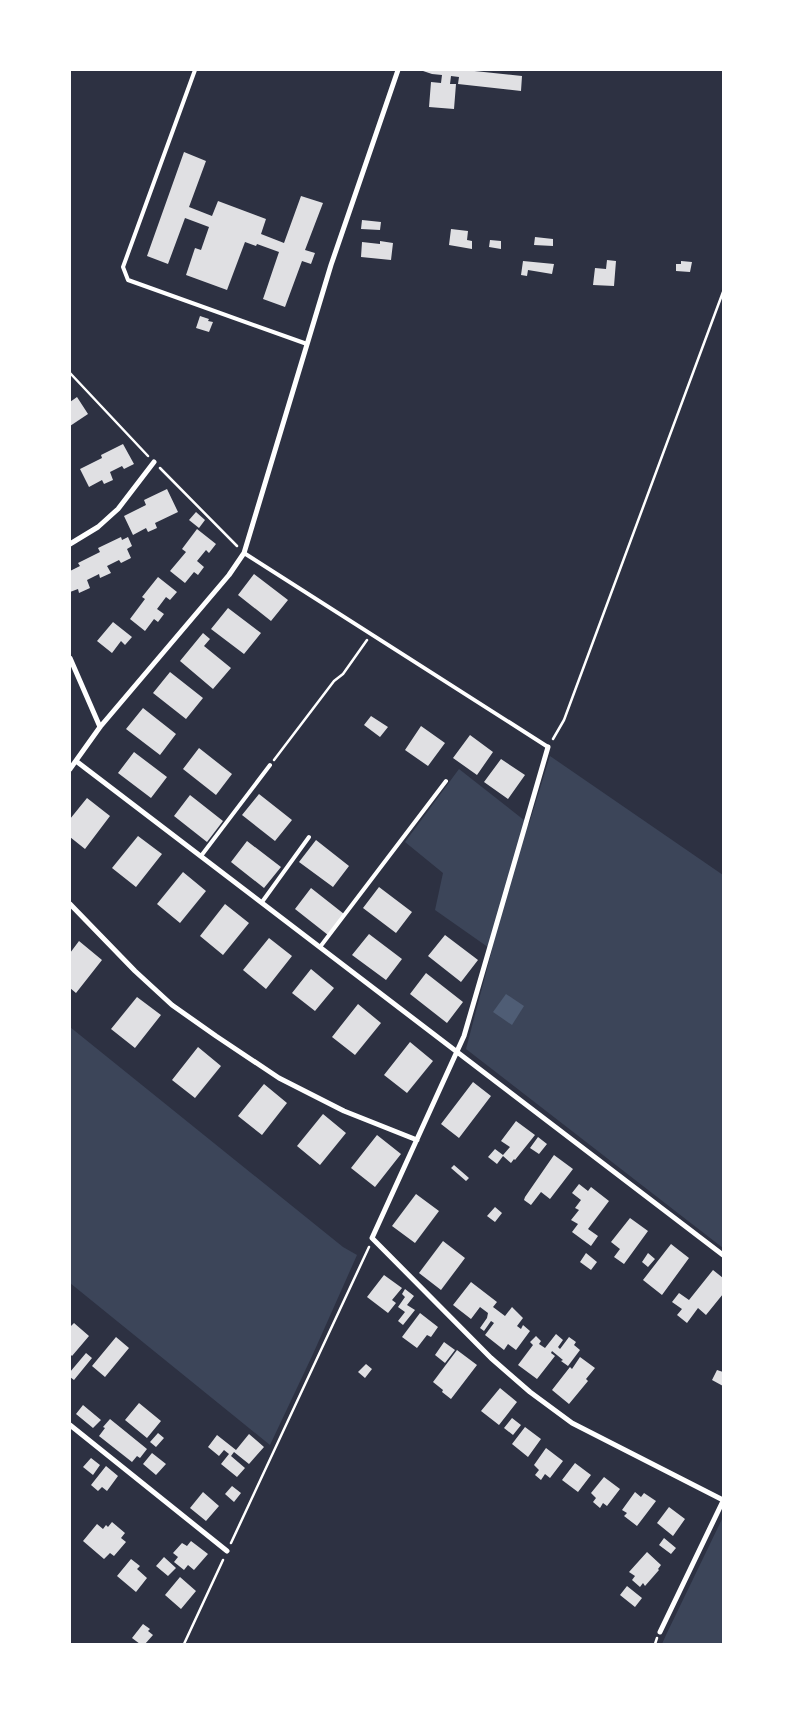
<svg xmlns="http://www.w3.org/2000/svg" width="793" height="1714" font-family="'Fira Sans Condensed',sans-serif">
<rect width="100%" height="100%" fill="#2d3142"/>
<!-- green -->
<path fill="#3c4559" d="M550,756L723,875V1248L466,1049L492,950L435,910L443,873L405,842L459,769L529,824Z
M70,1027L343,1247L357,1255L313,1354L270,1445L70,1283Z
M723,1517V1644H662L666,1635Z"/>
<!-- water -->
<path fill="#4f5d75" d="M506,994L524,1006L512,1025L493,1012Z"/>
<!-- building -->
<path fill="#e0e0e3" d="M420,70H465L522,76L521,91L458,84L459,77L451,76L450,84H456L454,109L429,107L431,82L441,83L442,75L432,74Z
M184,152L206,161L189,207L212,216L218,201L266,219L261,234L284,243L301,196L323,203L305,250L315,253L311,264L302,261L285,307L263,299L279,252L257,244L256,246L245,242L227,290L186,275L195,248L201,250L209,227L185,218L168,264L147,256Z
M362,220L381,222L380,230L361,229Z
M451,229L468,231L467,240L472,241V249L449,245Z
M535,237L553,239V246L534,245Z
M490,240L501,241V249L489,247Z
M380,241L393,243L391,260L361,257L362,242L380,244Z
M607,260L616,261L614,286L593,285L595,268L606,269Z
M523,261L554,264L552,274L528,270L527,276L521,275Z
M681,261L692,262L690,272L676,271V264H681Z
M200,316L209,319L208,321L213,322L209,332L196,328Z
M77,397L88,414L70,426V402Z
M123,444L134,464L124,469L122,466L110,472L113,480L104,484L102,480L89,487L80,469L102,458L101,455Z
M167,489L178,512L155,523L157,528L148,532L146,528L133,535L124,516L146,505L144,500Z
M196,512L205,520L199,528L189,520Z
M197,529L216,544L209,553L206,550L197,561L204,567L198,575L194,572L185,583L170,571L186,552L182,549Z
M121,537L122,540L128,537L132,546L127,549L131,558L121,563L119,560L107,566L111,573L100,578L99,574L87,580L90,588L79,593L78,589L70,592V571L80,566L78,563L100,552L98,548Z
M254,574L288,600L271,621L238,595Z
M158,577L177,592L170,600L166,597L157,609L164,614L158,622L154,619L145,631L130,619L145,599L142,597Z
M228,608L261,633L244,654L211,629Z
M113,622L132,637L125,645L121,641L112,653L97,641Z
M203,633L210,639L204,646L231,668L213,689L180,661Z
M170,672L203,698L186,719L153,693Z
M143,708L176,734L160,755L126,729Z
M371,716L388,727L380,737L364,725Z
M421,726L445,743L428,766L405,750Z
M470,735L493,752L477,775L453,758Z
M199,748L232,774L216,795L183,769Z
M134,752L167,777L151,798L118,773Z
M501,759L525,775L508,799L484,782Z
M259,794L292,820L275,841L242,815Z
M190,795L223,821L207,842L174,816Z
M87,798L110,816L85,849L70,837V819Z
M138,836L162,854L136,887L112,868Z
M316,840L349,866L333,887L299,862Z
M247,841L281,867L264,888L231,862Z
M183,872L206,891L180,923L157,904Z
M379,887L412,912L396,933L363,908Z
M311,888L344,914L328,935L295,909Z
M225,904L249,923L223,955L200,936Z
M369,934L402,959L386,980L352,955Z
M445,935L478,960L461,982L428,956Z
M269,938L292,956L266,989L243,970Z
M79,941L102,960L76,993L70,988V953Z
M311,969L334,988L315,1011L292,993Z
M426,973L463,1002L447,1023L410,994Z
M137,997L161,1015L135,1048L111,1029Z
M358,1004L381,1023L355,1055L332,1037Z
M410,1042L433,1061L407,1093L384,1075Z
M198,1047L221,1066L195,1098L172,1080Z
M473,1082L491,1096L459,1138L441,1124Z
M264,1084L287,1103L262,1135L238,1116Z
M323,1114L346,1133L320,1165L297,1146Z
M516,1121L535,1135L515,1160L514,1159L511,1163L503,1156L497,1164L488,1157L495,1149L503,1155L510,1147L501,1141Z
M377,1135L401,1154L375,1187L351,1168Z
M538,1137L547,1144L539,1154L530,1148Z
M554,1155L573,1169L550,1199L541,1192L531,1205L524,1200L525,1197Z
M454,1165L469,1178L466,1181L451,1168Z
M579,1184L588,1191L591,1187L609,1201L588,1229L598,1236L591,1246L572,1232L578,1224L571,1220L579,1210L575,1208L581,1200L572,1193Z
M416,1194L439,1211L415,1243L392,1226Z
M495,1207L502,1213L495,1222L487,1216Z
M630,1218L648,1231L624,1264L614,1257L620,1249L611,1242Z
M443,1241L465,1258L441,1290L419,1273Z
M671,1244L689,1258L662,1295L643,1280Z
M586,1253L597,1262L591,1270L580,1262Z
M648,1253L655,1259L648,1267L642,1262Z
M713,1270L723,1278V1294L706,1315L698,1308L687,1323L677,1315L682,1309L672,1302L679,1293L689,1300Z
M384,1275L402,1288L392,1300L396,1303L388,1313L367,1297Z
M471,1282L497,1302L493,1307L505,1316L512,1307L523,1318L517,1326L521,1329L523,1325L530,1331L516,1350L508,1344L504,1350L485,1335L494,1323L491,1321L484,1331L480,1328L487,1318L488,1313L480,1307L471,1319L453,1305Z
M405,1289L414,1296L407,1305L415,1310L403,1325L398,1321L405,1312L398,1307L405,1297L402,1294Z
M420,1313L438,1327L431,1337L427,1335L417,1348L402,1337Z
M74,1323L89,1336L72,1356L70,1354V1327Z
M556,1334L563,1340L558,1347L560,1349L569,1337L576,1342L574,1345L580,1350L568,1366L561,1361L563,1360L552,1351L551,1353L555,1356L537,1379L518,1365L533,1345L530,1342L536,1336L541,1341L539,1344L545,1348Z
M116,1337L129,1348L105,1377L92,1366Z
M444,1342L455,1350L445,1363L435,1355Z
M457,1350L477,1365L451,1399L442,1392L443,1390L433,1382Z
M86,1353L92,1358L74,1380L70,1377V1372Z
M580,1357L595,1368L586,1379L588,1381L569,1404L552,1390L570,1367L572,1369Z
M366,1364L372,1369L365,1378L358,1372Z
M717,1370L723,1372V1386L712,1380Z
M500,1388L517,1402L499,1425L481,1411Z
M139,1403L161,1421L147,1438L125,1420Z
M83,1405L101,1420L93,1428L76,1414Z
M512,1418L521,1425L513,1435L504,1428Z
M110,1419L147,1449L140,1458L137,1456L132,1462L99,1436L105,1428L103,1427Z
M525,1427L541,1439L528,1457L512,1444Z
M158,1433L164,1438L156,1447L150,1442Z
M249,1434L264,1447L249,1464L234,1452L231,1456L245,1468L237,1477L221,1464L229,1454L224,1450L219,1456L208,1447L217,1435L236,1450Z
M546,1448L563,1461L550,1478L545,1474L541,1480L535,1475L539,1470L534,1465Z
M152,1453L166,1464L156,1475L143,1464Z
M91,1458L100,1465L93,1475L83,1467Z
M575,1463L591,1475L578,1492L562,1480Z
M106,1466L118,1476L107,1491L102,1487L98,1491L91,1485Z
M604,1477L620,1489L607,1506L603,1503L600,1508L593,1502L596,1498L591,1493Z
M232,1486L241,1493L234,1502L225,1494Z
M203,1492L219,1506L206,1521L190,1508Z
M635,1492L641,1497L644,1493L656,1501L637,1526L624,1516L627,1513L622,1510Z
M669,1507L685,1519L673,1536L657,1523Z
M112,1522L125,1533L121,1538L126,1542L114,1556L110,1553L104,1559L83,1541L97,1524L103,1529L106,1525L108,1527Z
M664,1538L676,1548L671,1554L659,1545Z
M191,1541L208,1554L194,1570L188,1565L184,1570L174,1562L178,1557L173,1553L182,1543L187,1546Z
M647,1552L661,1565L658,1569L659,1570L645,1586L643,1583L640,1587L632,1580L635,1576L629,1572Z
M164,1557L176,1568L168,1576L156,1566Z
M131,1559L140,1566L137,1569L147,1578L136,1592L117,1576Z
M180,1577L196,1591L181,1609L165,1595Z
M627,1586L642,1598L635,1607L620,1595Z
M143,1624L150,1629L148,1631L153,1635L145,1644H140L132,1638Z"/>
<g fill="none" stroke-linecap="round" stroke-linejoin="round">
<!-- path -->
<path stroke="#fff" stroke-width="2.5" d="M70,373L148,456
M160,468L237,546
M553,739L564,720L723,292
M274,760L334,681L343,674L367,640
M231,1543L369,1247
M184,1644L223,1560
M655,1644L657,1638"/>
<!-- service -->
<path stroke="#fff" stroke-width="4" d="M195,70L123,267L128,280L307,344
M244,553L548,747
M201,856L270,765
M262,902L309,837
M320,947L446,781"/>
<!-- minor -->
<path stroke="#fff" stroke-width="5" d="M70,544L98,527L118,509L154,462
M70,658L100,727
M548,747L464,1036L372,1238L491,1358L530,1392L572,1423L723,1500
M76,761L723,1255
M70,769L100,727L229,575L244,553L331,265L398,70
M70,904L135,971L172,1005L216,1036L279,1078L344,1111L417,1140
M70,1425L227,1551
M660,1632L723,1501"/>
</g>
<!-- border -->
<rect width="793" height="1714" fill="none" stroke="#ffffff" stroke-width="142"/>
</svg>
